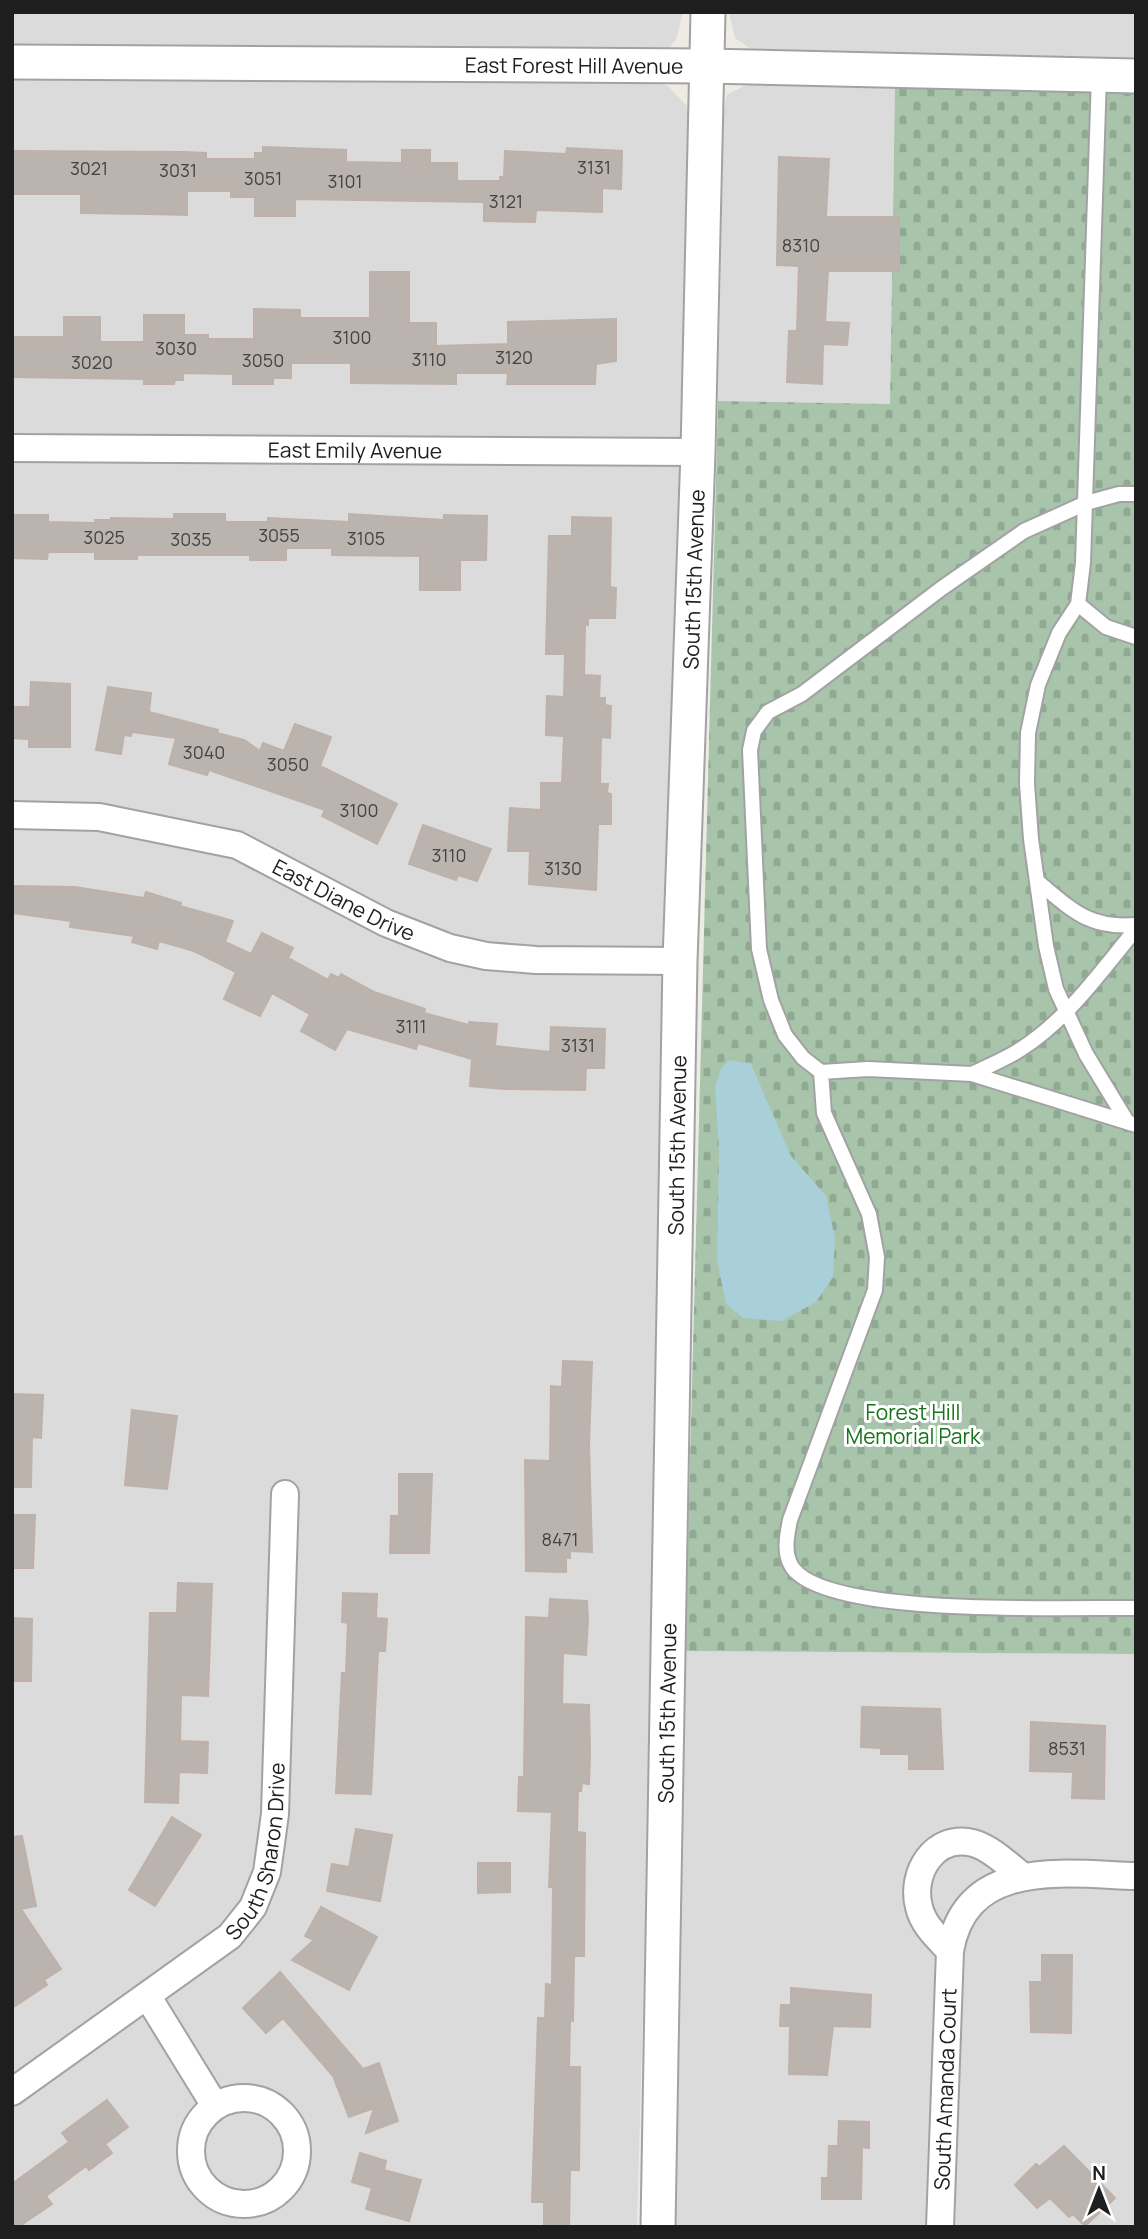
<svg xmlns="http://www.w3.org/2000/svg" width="1148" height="2239" font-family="Manrope,sans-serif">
<defs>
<pattern id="cemetery-stones" width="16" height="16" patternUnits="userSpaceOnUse" patternTransform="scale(1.75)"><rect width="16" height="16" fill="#a8c5ab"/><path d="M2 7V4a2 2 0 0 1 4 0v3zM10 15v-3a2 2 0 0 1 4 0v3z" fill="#90a993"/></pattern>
</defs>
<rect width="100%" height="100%" fill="#eeebe5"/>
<!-- residential -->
<path fill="#dcdbdb" d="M12,12H683L676,40L667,50L12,47Z
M729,12H1136V62L754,51L735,38Z
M12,76L654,82L668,86L687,106L690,119L662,1310L637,2227H12Z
M750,83L895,84L890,404L718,401L724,109L727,95Z
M685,1651L1136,1654V2227H671Z"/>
<!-- cemetery -->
<path fill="url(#cemetery-stones)" d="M895,84L1136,90V1654L685,1651L718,401L890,404Z"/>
<!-- water -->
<path fill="#a9d0d8" d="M729,1060L751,1064L791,1156L826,1196L835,1238L833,1277L816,1302L782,1321L743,1318L726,1304L717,1260L719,1149L715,1087L721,1069Z"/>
<!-- building -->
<path fill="#bbb4ae" stroke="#bfb1a9" stroke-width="2" d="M263,147L346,150V162L402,163V150H430V163H457V181H500V177H504L505,151L566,154L567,148L622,151L621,189L602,188V212L536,210L535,222L484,221V202L295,199V216H255V197H231V191H187V215L148,214L81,213V194H12V151L185,152L206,153V159H255V153H263Z
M779,157L829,159L826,217H899V271H828L825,322L849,323L847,345L823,344L822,384L787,382L789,331H797L799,266L777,265Z
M370,272H409V323H436V346L508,344V322L616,319V361L596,364L595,384H507L508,373H456V384L351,383V363H291V378H273V384H233V374L183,373V380H175L174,384H144V379L12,377V337H64V317H100V342H144V315H184V335H208V339H254V309L300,310V318H370Z
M174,514H225V522H268V518L349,522V514L444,520V515L487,516L486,560H460V590H420V556L332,555V548H286V560H250V555H137V559H95V552H48L47,559L12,558V515H48V522L95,523V520H111V518L174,519Z
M572,517L611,518L610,587L616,588L615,618H588V625H585L584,675L600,676L599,698H605V705L611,706L610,738L601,737L600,784H608L607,793L611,794V824H598L596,890L529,884L530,851H508L510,808L541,810V783H562L564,736L546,735L547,696L564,697L565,654H546L549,536H572Z
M31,682L70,684V747H29V739L12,738V707H30Z
M108,687L151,693L149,712L218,730L217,733L244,740L260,751L263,743L284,751L295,724L331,737L320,766L397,804L377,844L322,816L325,810L209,770L207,775L169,764L176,738L132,732L131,736L124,735L121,754L96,750Z
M423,825L491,849L477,881L458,875L456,880L409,864Z
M12,886L75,887L144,898L146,892L181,903L180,906L233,921L225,942L251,954L262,933L293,948L288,958L328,980L331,974L339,978L341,974L374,992L425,1009L424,1013L469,1025V1022L497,1024L495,1046L550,1052L551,1027L605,1029L604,1068H586L585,1090L505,1089L470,1086L472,1059L418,1043L416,1049L347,1029L335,1050L301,1031L310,1014L272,993L260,1016L224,999L236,972L194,951L159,941L157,949L132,942L134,936L70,927L71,921L12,913Z
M563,1361L592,1362L589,1444L592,1552L570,1551V1558H566V1572L526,1571L525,1460L550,1461L551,1386L562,1387Z
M12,1394L43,1395L41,1438L32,1437L31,1487H12Z
M132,1410L177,1416L167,1489L125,1485Z
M399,1474H432L429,1553H390L391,1516H399Z
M12,1515H35L33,1568H12Z
M178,1583L212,1584L208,1696L181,1695L180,1741L208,1742L207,1773L179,1772L178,1803L145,1802L150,1613H177Z
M343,1593L377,1594L376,1618L387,1619L385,1651H378L371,1794L336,1793L342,1673H346L348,1623L342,1622Z
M550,1599L587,1601L588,1619L586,1655L563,1653L562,1704L589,1705L590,1754L589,1784L582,1783L581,1791H578L577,1832L585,1833L584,1956H574L573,2021H570L569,2067H580L579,2170H570L569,2227H544V2202H532L538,2018H545L546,1984L552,1985L553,1887H549L552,1812L518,1811L519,1777H524L526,1617L549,1618Z
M12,1618L32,1619L31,1681H12Z
M862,1707L940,1709L943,1769H909V1754H881V1748L861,1747Z
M1031,1722L1105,1726L1104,1799L1072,1798L1073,1772L1030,1771Z
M172,1817L201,1835L155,1906L129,1890Z
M356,1829L392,1835L380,1901L327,1891L332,1864L349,1867Z
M22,1836L36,1906L21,1909L61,1969L44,1980L47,1985L12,2008V1837Z
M478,1863H510V1892L478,1893Z
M321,1907L377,1937L349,1990L292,1960L314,1940L305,1936Z
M1042,1955H1072L1071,2033L1031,2032L1030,1982H1042Z
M280,1972L363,2069L379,2063L398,2121L366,2133L374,2108L349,2117L333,2076L283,2018L266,2033L243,2008Z
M791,1988L871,1995L870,2027L833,2026L827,2075L789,2074L790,2026H780L781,2005H791Z
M107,2100L128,2127L105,2144L112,2153L89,2170L86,2166L46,2196L52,2204L18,2227H12V2184L69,2142L62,2133Z
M839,2121L869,2122V2148L862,2147L861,2199H822V2178H828L829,2146H838Z
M1064,2146L1115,2198L1085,2226L1073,2214L1069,2217L1050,2198L1037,2208L1015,2185L1036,2164L1039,2167Z
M360,2153L386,2161L384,2170L421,2180L409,2221L366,2209L372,2188L352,2182Z"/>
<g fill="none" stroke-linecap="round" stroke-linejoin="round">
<!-- service casing -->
<g stroke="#a2a2a2" stroke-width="18">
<path id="service" d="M1099,76L1083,563L1078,604L1059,633L1038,685L1028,733L1027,784L1031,839L1046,946L1056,989L1086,1054L1126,1120
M1136,494H1119L1086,503L1024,531L942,588L802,694L768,712L754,731L750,750L759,949L771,1000L785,1035L803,1058L821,1072L868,1069L972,1074L1136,1125
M1078,604L1106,627L1136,637
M1038,882C1072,910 1089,929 1136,925
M821,1072L824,1113L869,1214L877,1257L875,1290L790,1520C787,1535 783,1553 792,1567C826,1618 1072,1607 1136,1608
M972,1074C988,1066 1006,1059 1021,1049C1068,1019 1101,971 1136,929"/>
</g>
<!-- minor casing -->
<g stroke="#a2a2a2" stroke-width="30">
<g id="minor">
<path id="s1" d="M12,448L698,452"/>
<path id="s2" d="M12,815L99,817L237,845L386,923L450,948L486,956L536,960L680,961"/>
<path d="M950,1951C938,1938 923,1925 919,1907C910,1874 934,1833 973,1843C991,1848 1008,1865 1022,1876"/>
<path d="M148,1997L215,2106"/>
<path id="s3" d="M12,2092L230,1936L253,1907L267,1872L275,1814L285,1494"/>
<circle cx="244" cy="2151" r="53"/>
<path id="s4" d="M940,2227L950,1951C966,1857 1065,1874 1136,1876"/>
</g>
</g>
<!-- tertiary casing -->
<g stroke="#a2a2a2" stroke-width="37">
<g id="tertiary">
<path id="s5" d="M12,62L707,66L1136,76"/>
<path id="s6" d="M658,2227L680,961L698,452L708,12"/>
</g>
</g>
<!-- service -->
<use href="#service" stroke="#fff" stroke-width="14"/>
<!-- minor -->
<use href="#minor" stroke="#fff" stroke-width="26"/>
<!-- tertiary -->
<use href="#tertiary" stroke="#fff" stroke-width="33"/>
</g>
<g text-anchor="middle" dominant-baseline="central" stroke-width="6" stroke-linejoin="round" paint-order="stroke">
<!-- number labels -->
<g font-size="18" fill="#454442">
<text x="594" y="167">3131</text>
<text x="89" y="168">3021</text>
<text x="178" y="170">3031</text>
<text x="263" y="178">3051</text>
<text x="345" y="181">3101</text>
<text x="506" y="201">3121</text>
<text x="801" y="245">8310</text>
<text x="352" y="337">3100</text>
<text x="176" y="348">3030</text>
<text x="514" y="357">3120</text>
<text x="429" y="359">3110</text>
<text x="263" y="360">3050</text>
<text x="92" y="362">3020</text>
<text x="279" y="535">3055</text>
<text x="104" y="537">3025</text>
<text x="366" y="538">3105</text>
<text x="191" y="539">3035</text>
<text x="204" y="752">3040</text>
<text x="288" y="764">3050</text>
<text x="359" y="810">3100</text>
<text x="449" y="855">3110</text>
<text x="563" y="868">3130</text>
<text x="411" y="1026">3111</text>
<text x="578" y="1045">3131</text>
<text x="560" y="1539">8471</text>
<text x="1067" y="1748">8531</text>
</g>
<!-- street labels -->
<g font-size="21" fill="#1e1e1e" stroke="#fff">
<text stroke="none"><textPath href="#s5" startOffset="562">East Forest Hill Avenue</textPath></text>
<text stroke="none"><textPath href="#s1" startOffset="343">East Emily Avenue</textPath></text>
<text stroke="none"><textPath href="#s6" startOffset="1648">South 15th Avenue</textPath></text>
<text stroke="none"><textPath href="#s2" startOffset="348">East Diane Drive</textPath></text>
<text stroke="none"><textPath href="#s6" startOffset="1082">South 15th Avenue</textPath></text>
<text stroke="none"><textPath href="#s6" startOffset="514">South 15th Avenue</textPath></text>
<text stroke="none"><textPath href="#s3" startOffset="360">South Sharon Drive</textPath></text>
<text stroke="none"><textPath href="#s4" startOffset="138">South Amanda Court</textPath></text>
</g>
<!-- park labels -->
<g font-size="21" fill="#157319" stroke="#fff">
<text x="913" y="1412">Forest Hill<tspan x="913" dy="24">Memorial Park</tspan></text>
</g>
</g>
<!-- border -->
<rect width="1148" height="2239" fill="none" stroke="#1e1e1e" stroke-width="28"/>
<!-- north arrow -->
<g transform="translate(1099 2190)" stroke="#ffffff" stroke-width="5" paint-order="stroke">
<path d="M0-5L12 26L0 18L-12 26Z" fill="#1e1e1e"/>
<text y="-10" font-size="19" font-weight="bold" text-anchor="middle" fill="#1e1e1e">N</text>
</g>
</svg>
